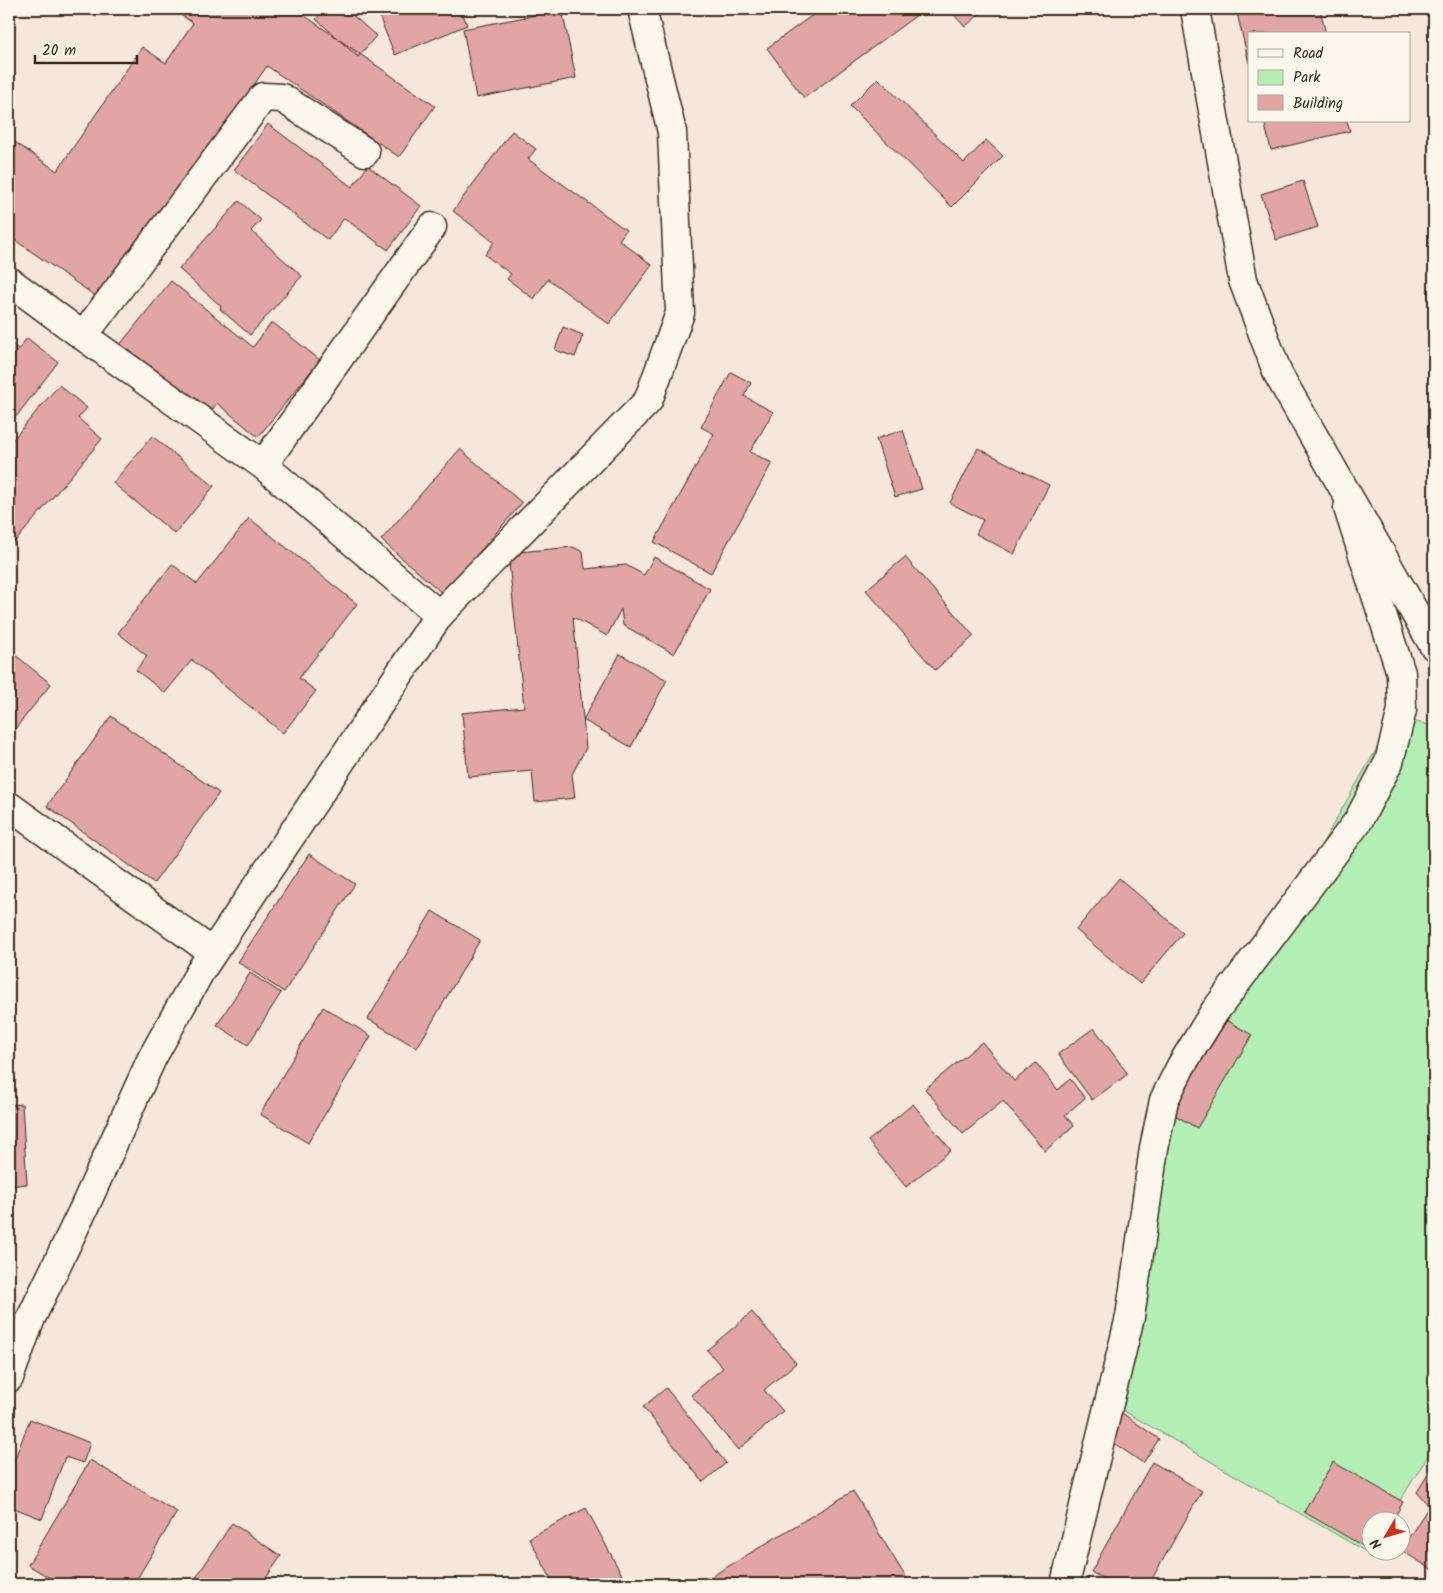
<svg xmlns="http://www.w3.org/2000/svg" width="1443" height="1593" font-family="Kalam,sans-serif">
<rect width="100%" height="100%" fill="#f6e7dd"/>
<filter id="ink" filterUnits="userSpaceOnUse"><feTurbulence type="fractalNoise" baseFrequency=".02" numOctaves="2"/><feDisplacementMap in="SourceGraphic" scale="10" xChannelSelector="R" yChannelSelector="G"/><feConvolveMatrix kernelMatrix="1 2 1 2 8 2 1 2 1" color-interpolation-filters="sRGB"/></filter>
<g filter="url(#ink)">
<!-- green -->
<path fill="#b3efb4" stroke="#778c69" d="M1395,717L1434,726V1446L1388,1520H1370V1549L1368,1553L1112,1404L1174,1095L1227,1009Z"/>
<!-- building -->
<path fill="#e1a6a3" stroke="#3b2a1e" d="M172,9H295L435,106L399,157L267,66L104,302L9,236V138L57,171L142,47L166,63L193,23Z
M325,9H346L376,36L358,57L316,19Z
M376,9H461L467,25L395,55Z
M821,9H925L804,98L767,48Z
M949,9H985L965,27Z
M1236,9H1320L1326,34H1249V63Z
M562,10L576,78L476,98L463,29Z
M878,78L964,163L986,140L1003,156L952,207L850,106Z
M1264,121H1347L1350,131L1271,150Z
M268,124L352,187L368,166L421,206L388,250L344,218L328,240L234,170Z
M512,131L536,149L528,159L626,230L619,240L652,265L609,324L548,279L534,299L507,279L511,274L485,255L494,242L453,211Z
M1303,181L1318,227L1276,240L1261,194Z
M239,201L261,220L251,231L302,276L250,335L220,309L221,306L179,269Z
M171,281L253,347L272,322L320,360L258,437L217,403L207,417L119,346Z
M563,327L583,335L575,357L555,350Z
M27,338L58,362L9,426V362Z
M9,341L18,349L9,361Z
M731,372L751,383L744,396L773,412L750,452L772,463L711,573L654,542L714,434L701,427Z
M59,385L87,408L78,418L102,439L9,549V444Z
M903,430L922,489L895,497L876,439Z
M152,436L214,486L175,534L113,483Z
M978,448L1049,485L1014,554L976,534L983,520L950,503Z
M460,449L522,503L443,594L381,540Z
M249,518L357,604L299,678L316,691L283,733L192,660L165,693L136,670L147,656L118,633L172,564L197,584Z
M573,547L583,552L585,569L626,565L644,575L654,557L710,589L674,654L623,625L621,609L607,636L573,617L586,748L572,774L575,798L535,802L532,771L468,777L462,713L524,707L508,553Z
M905,557L974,636L935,670L866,590Z
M9,650L51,684L15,729L9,723Z
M620,654L667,680L631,747L583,720Z
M111,716L219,793L154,883L47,806Z
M309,854L355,884L284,992L238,962Z
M1119,878L1183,933L1140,984L1076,930Z
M432,911L480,940L417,1048L368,1019Z
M250,973L281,993L248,1045L217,1025Z
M323,1007L371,1036L308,1143L260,1114Z
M1209,1010L1252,1035L1197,1128L1154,1103Z
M1094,1028L1128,1074L1092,1100L1058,1054Z
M982,1042L1014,1081L1036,1063L1058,1090L1070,1079L1085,1098L1065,1115L1074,1126L1045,1151L1003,1101L963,1134L925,1089Z
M22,1104L27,1184L9,1186V1105Z
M913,1104L951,1150L906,1187L868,1141Z
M752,1312L796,1363L764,1390L783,1411L738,1450L691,1395L723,1368L707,1350Z
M666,1388L726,1463L703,1482L643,1407Z
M1122,1413L1159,1439L1143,1463L1105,1437Z
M30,1419L90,1443L83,1463L65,1457L42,1519L9,1506V1474Z
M90,1460L177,1512L134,1584H60L28,1565Z
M1152,1462L1202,1491L1149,1584H1113L1091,1572Z
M1333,1462L1403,1502L1393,1520H1370V1550H1376L1375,1553L1304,1512Z
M1434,1465V1571L1401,1550L1429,1506L1417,1492Z
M853,1491L910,1584H699Z
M586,1508L624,1579L613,1584H554L529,1538Z
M232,1523L281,1556L262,1584H192Z"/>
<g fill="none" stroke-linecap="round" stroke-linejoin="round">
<!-- minor casing -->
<g stroke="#3b2a1e" stroke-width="31">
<path id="minor" d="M9,281L83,336L263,465L439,615
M83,336L263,97L282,98L365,152
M263,465L432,227
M9,806L212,952
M1065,1584L1130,1317L1154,1148L1164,1100L1181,1066L1215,1011L1358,821L1389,762L1402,710L1401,673L1348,508"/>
</g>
<!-- tertiary casing -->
<g stroke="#3b2a1e" stroke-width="31">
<path id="tertiary" d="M9,1378L31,1318L84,1208L152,1058L201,970L439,615L648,401L680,313L672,132L642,9"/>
</g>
<!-- secondary casing -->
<g stroke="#3b2a1e" stroke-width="31">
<path id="secondary" d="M1195,9L1243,280L1278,374L1434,646"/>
</g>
<!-- minor -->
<use href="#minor" stroke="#fbf7ec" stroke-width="28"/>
<!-- tertiary -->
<use href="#tertiary" stroke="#fbf7ec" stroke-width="28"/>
<!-- secondary -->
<use href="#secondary" stroke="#fbf7ec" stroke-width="28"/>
</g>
</g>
<!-- margin -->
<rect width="1443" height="1593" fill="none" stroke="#fbf7ec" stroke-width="30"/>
<rect x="15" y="15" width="1413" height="1563" fill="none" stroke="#3b2a1e" stroke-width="2" filter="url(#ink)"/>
<!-- legend -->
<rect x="1248" y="32" width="162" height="90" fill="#fbf7ec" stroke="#aea59a"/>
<rect x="1258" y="49" width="25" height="8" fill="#fbf7ec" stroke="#aea59a"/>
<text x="1293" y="58" font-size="15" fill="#3b2a1e">Road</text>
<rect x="1258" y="70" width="25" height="15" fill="#b3efb4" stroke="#aea59a"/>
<text x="1293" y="82" font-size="15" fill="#3b2a1e">Park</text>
<rect x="1258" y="95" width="25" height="15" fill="#e1a6a3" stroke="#aea59a"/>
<text x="1293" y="108" font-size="15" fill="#3b2a1e">Building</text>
<!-- north arrow -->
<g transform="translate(1386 1536) rotate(232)"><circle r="24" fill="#fbf7ec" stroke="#aea59a"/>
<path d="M0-4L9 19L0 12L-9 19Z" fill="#c8321e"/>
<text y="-8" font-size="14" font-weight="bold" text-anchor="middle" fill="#3b2a1e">N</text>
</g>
<!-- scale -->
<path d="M35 55v8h102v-8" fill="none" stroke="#3b2a1e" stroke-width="2.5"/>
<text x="42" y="55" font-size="15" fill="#3b2a1e" stroke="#fbf7ec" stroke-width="4" paint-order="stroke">20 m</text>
</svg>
